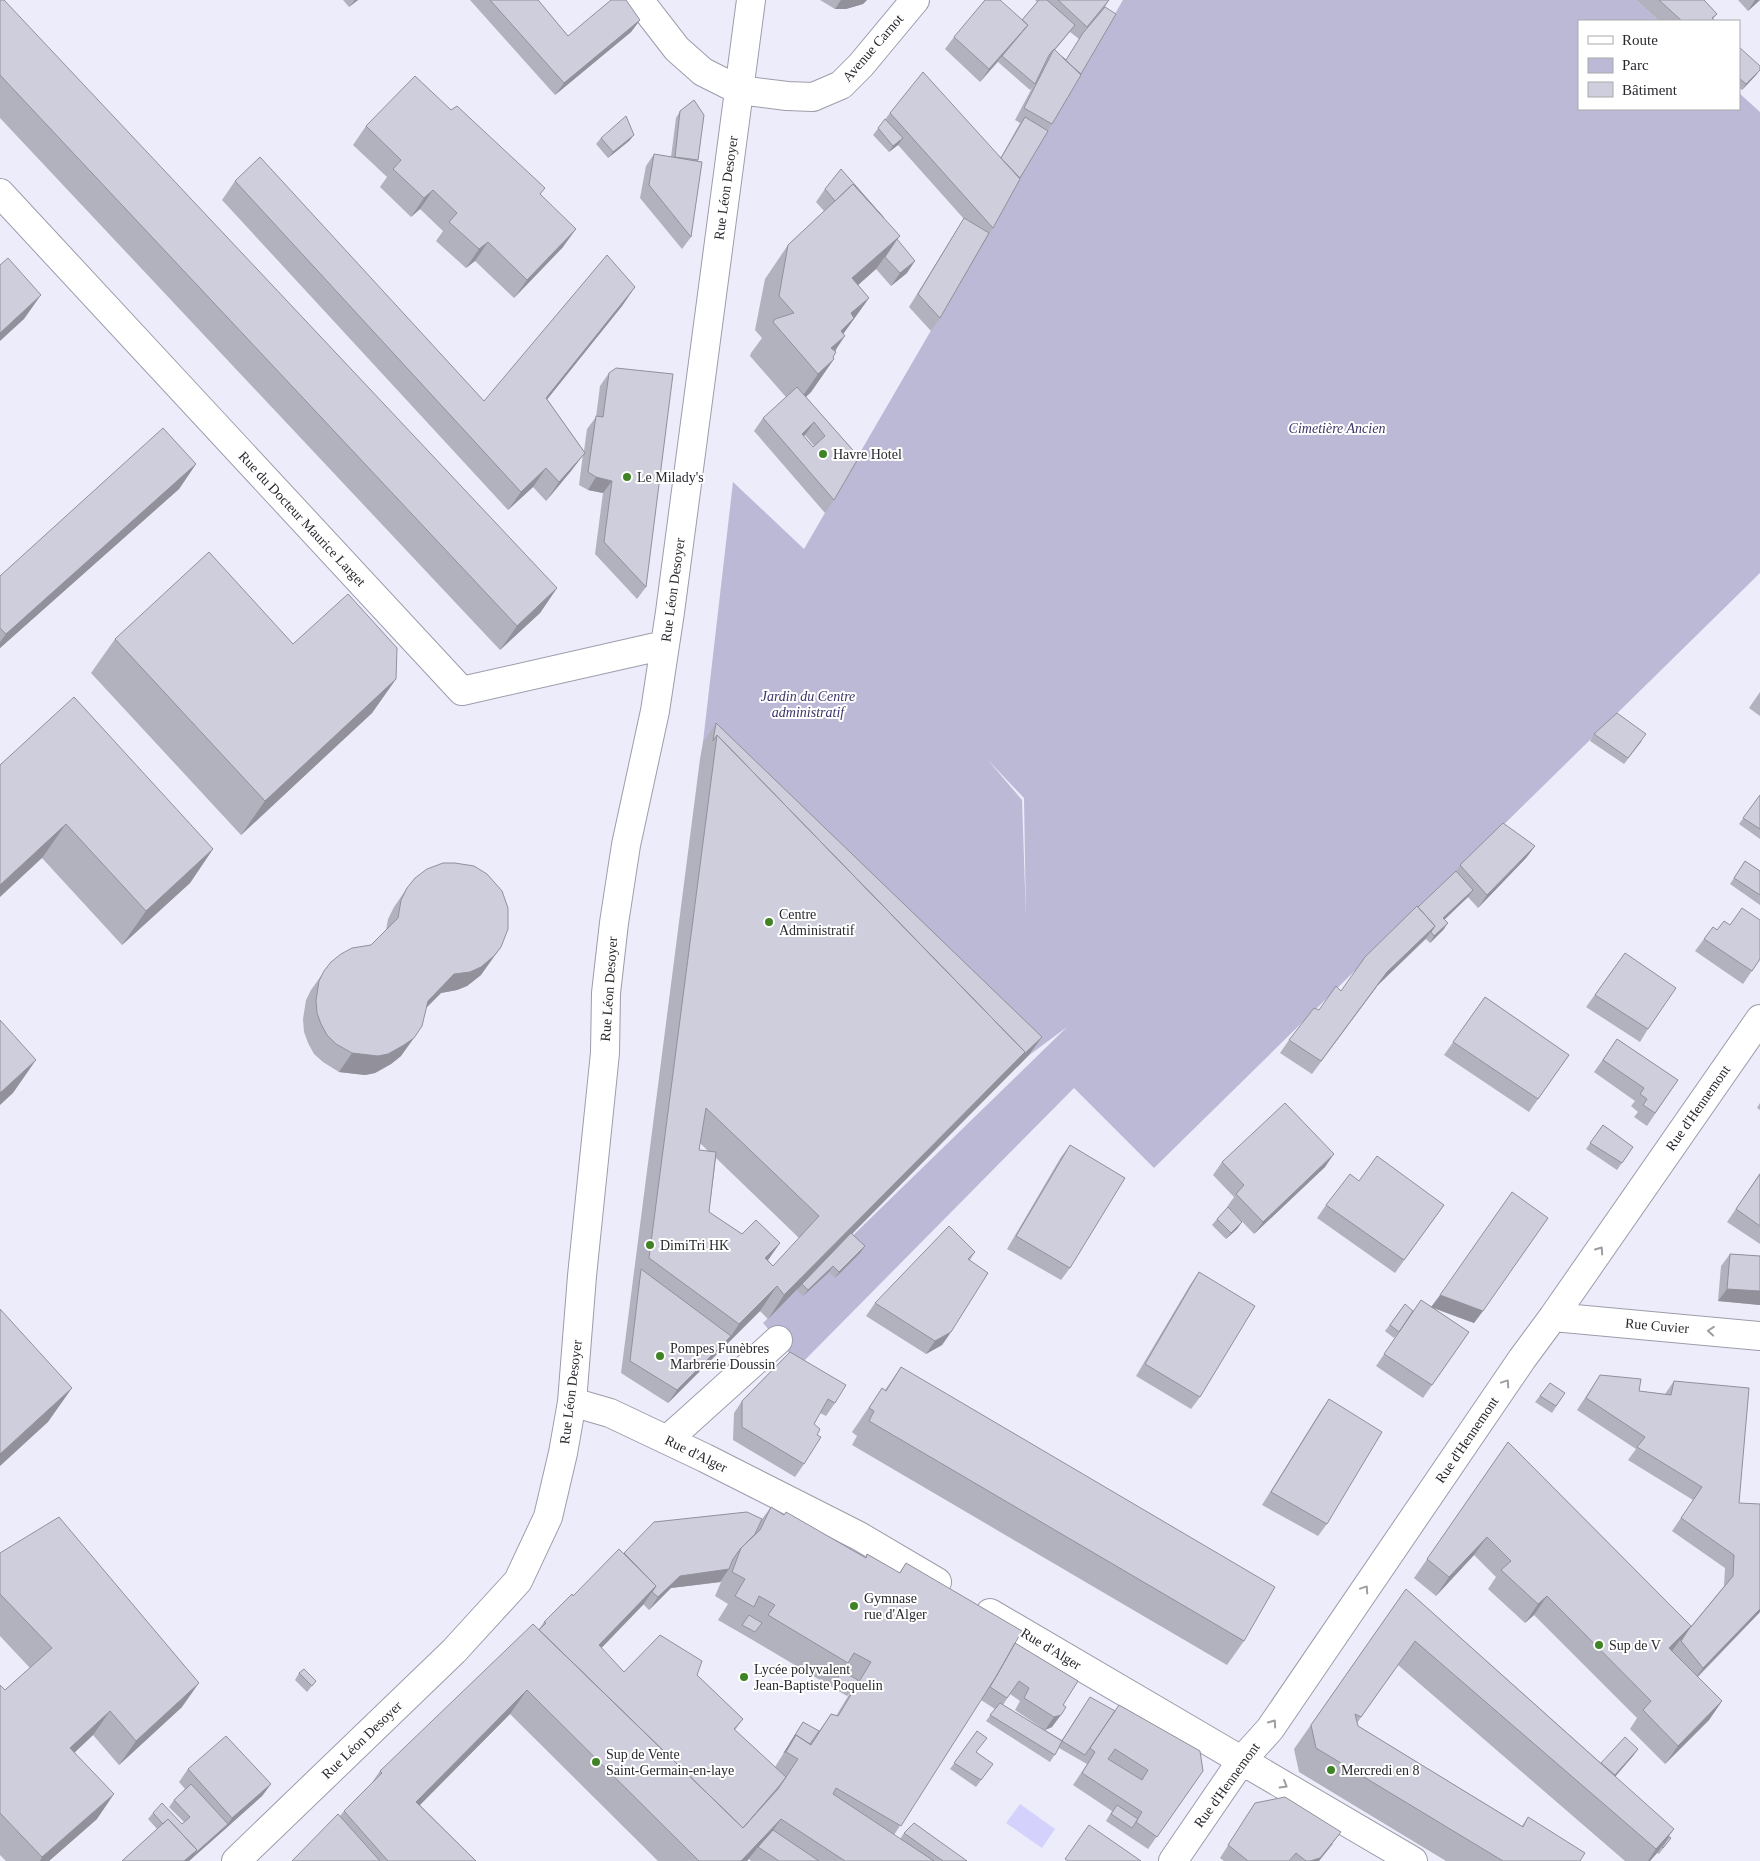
<svg xmlns="http://www.w3.org/2000/svg" width="1760" height="1861" font-family="Georgia,serif">
<rect width="100%" height="100%" fill="#ececfb"/>
<!-- green -->
<path fill="#bbb9d6" fill-rule="evenodd" d="M1123,0H1636L1659,21H1579V109H1739V93L1760,112V573L1154,1168L1074,1088L793,1372L791,1355L763,1323L1067,1027L1028,1056L703,742L733,482L804,549ZM987,759L1024,798L1026,918L1022,800Z"/>
<!-- water -->
<path fill="#d4d1fc" d="M1020,1804L1055,1829L1042,1848L1006,1823Z"/>
<g fill="none" stroke-linecap="round" stroke-linejoin="round">
<!-- minor casing -->
<g stroke="#9d9cab" stroke-width="30">
<path id="minor" d="M639,0L677,49L703,72L739,90L787,96L813,97L841,85L861,65L915,0
M0,193L462,691L665,645
M1553,1317L1760,1336
M572,1402L610,1413L705,1458L859,1536L937,1582
M667,1440L778,1340
M990,1613L1413,1861
M236,1861L454,1651L518,1581L548,1517L563,1453L572,1402L582,1276L605,1053L606,993L614,923L626,845L655,711L670,612L751,0
M1173,1861L1242,1760L1270,1729L1522,1359L1553,1317L1760,1019"/>
</g>
<!-- minor -->
<use href="#minor" stroke="#fff" stroke-width="28"/>
</g>
<!-- wall -->
<path fill="#b2b1be" fill-rule="evenodd" d="M0,0L557,588L540,613L500,650L0,118Z
M343,0H358L349,7Z
M470,0H538L568,36L640,20L631,32L555,95Z
M820,0H867L863,4L846,9H835Z
M1035,0H1109L1105,7L1081,74L1052,124L1020,178L993,228L940,318L931,331L909,307L956,231L964,219L898,145L889,152L873,135L890,113L1001,157L1020,123L1015,120L1032,88L1030,90L998,62L980,82L945,49L954,37L1022,20L1037,2ZM1070,32L1079,39L1066,60L1055,50Z
M1636,0H1704L1717,14L1713,19L1715,21H1659Z
M1738,0H1760L1748,11Z
M1739,47L1757,74L1742,90L1739,88Z
M680,111L698,160L691,237L682,249L640,198L646,166L654,154L671,157L676,118Z
M366,126L541,194L563,247L514,298L475,261L466,268L436,241L443,231L420,209L411,217L380,187L387,177L353,145Z
M634,135L629,141L608,158L596,144L601,138Z
M235,181L484,401L635,287L622,306L547,399L584,451L587,429L596,417L600,386L609,373L646,587L637,599L595,554L603,493L588,490L579,485L583,454L571,471L546,501L533,487L508,510L222,200Z
M825,189L897,239L907,273L891,286L876,269L858,285L869,298L843,334L833,357L834,359L811,392L806,397L859,457L834,500L825,513L754,431L763,418L786,397L750,356L751,353L762,338L755,330L765,279L788,245L824,211L816,202ZM805,435L814,446L813,447L804,436Z
M196,464L179,489L0,648V576Z
M115,639L293,644L396,679L372,713L241,835L91,673Z
M1760,692V716L1749,708Z
M716,723L1042,1037L1028,1056L851,1234L865,1246L860,1253L835,1278L829,1272L803,1296L797,1290L801,1285L768,1319L760,1311L668,1403L621,1373L700,759L703,742ZM700,1143L708,1151L699,1150ZM716,1158L799,1238L773,1266L768,1260L780,1243L742,1234L709,1212Z
M1594,734L1642,741L1624,764L1590,741Z
M0,765L213,849L190,883L122,945L42,858Z
M1760,795V839L1739,824Z
M1535,846L1526,858L1478,908L1468,897L1444,919V929L1430,943L1426,939L1378,985L1312,1074L1280,1053L1289,1040L1319,1010L1341,991L1418,907L1456,871L1460,865Z
M1745,861L1760,871V905L1730,884Z
M407,888L481,975L467,986L457,990L441,993L426,1008L401,1056L391,1064L375,1073L365,1075L339,1072L323,1062L314,1054L308,1043L304,1032L303,1019L306,1000L311,990L331,962L371,945L386,930L388,919L394,907Z
M1730,925L1760,959L1743,984L1695,951L1713,927L1717,930Z
M1625,953L1648,1029L1640,1042L1586,1007Z
M1485,997L1569,1055L1529,1112L1444,1055Z
M1617,1039L1678,1080L1647,1126L1634,1117L1638,1112L1631,1106L1635,1101L1594,1072Z
M1760,1103V1110L1757,1108Z
M1603,1125L1633,1147L1617,1170L1586,1149Z
M1070,1145V1268L1061,1280L1007,1249L1061,1157Z
M1222,1162L1325,1167L1254,1234L1230,1209L1242,1222L1237,1229L1226,1239L1212,1225L1217,1219L1228,1207H1227L1234,1197L1213,1175Z
M1760,1173V1244L1727,1222Z
M1359,1181L1444,1205L1395,1273L1317,1218L1326,1205Z
M1548,1218L1474,1323L1433,1308L1469,1332L1423,1398L1376,1366L1421,1300L1431,1307Z
M975,1252L970,1260L951,1332L942,1345L926,1354L866,1316L875,1303Z
M1730,1254L1760,1256V1305L1718,1301L1721,1266Z
M1199,1272L1200,1397L1191,1409L1136,1376L1190,1285Z
M1405,1304L1399,1332L1394,1338L1385,1331Z
M790,1352L835,1403L826,1416L820,1413L814,1424L804,1464L795,1477L733,1440L734,1413L742,1401Z
M901,1367L1244,1641L1227,1665L852,1445L857,1436L852,1432L882,1388L885,1390Z
M1600,1375L1639,1391L1665,1394L1674,1381L1739,1503L1760,1612L1698,1677L1722,1701L1709,1720L1665,1764L1630,1729L1637,1718L1534,1615L1525,1623L1488,1589L1496,1577L1474,1555L1436,1596L1414,1578L1508,1442L1691,1626L1724,1586L1725,1568L1672,1531L1693,1500L1628,1460L1636,1449L1577,1410Z
M1550,1383L1565,1393L1552,1413L1535,1402Z
M1329,1399L1327,1524L1318,1536L1262,1505L1320,1412Z
M771,1507L865,1557L867,1554L899,1573L906,1563L1015,1643L1063,1705L1052,1727L1045,1730L1015,1710L1020,1701L1010,1694L1003,1705L1062,1740L1086,1703L1203,1771L1148,1849L1106,1821L1112,1811L1073,1785L1087,1764L1059,1748L1050,1762L986,1721L995,1709L981,1700L894,1835L900,1839L904,1833L967,1861H751L749,1859L747,1861H658L510,1714L420,1805L476,1861H292L340,1816L344,1811L371,1784L380,1771L539,1629L544,1622L624,1553L762,1519ZM721,1582L715,1596L728,1604L718,1620L751,1639L847,1696L850,1693L836,1716L831,1714L819,1731L803,1722L775,1767L735,1730L743,1719L697,1675L624,1672L601,1648L643,1604L649,1610L671,1588Z
M0,1553L182,1707L119,1765L93,1735L75,1752L97,1819L49,1861H6L0,1855V1685L5,1690L30,1668L0,1636Z
M1406,1589L1601,1763L1638,1749L1633,1756L1615,1776L1671,1838L1659,1854L1657,1853L1650,1861H1625L1398,1665L1357,1723L1358,1726L1522,1826L1528,1817L1580,1861H1446L1299,1772L1294,1749Z
M299,1673L316,1681L307,1692L295,1680Z
M977,1731L976,1752L993,1764L976,1787L950,1769Z
M188,1769L271,1784L262,1796L189,1861H122L157,1829L148,1819L153,1813L182,1824L184,1822L169,1807L174,1800L185,1789L179,1782Z
M1255,1803L1333,1844L1319,1861H1224L1220,1858Z"/>
<!-- shaded-wall -->
<path fill="#91909b" d="M355,0H358L349,7Z
M841,0H867L863,4L846,9H835Z
M1755,0H1760L1748,11Z
M640,20L631,32L555,95L564,83Z
M1028,25L1019,38L1002,56L980,82L989,69Z
M1760,70L1757,74L1742,90L1746,84Z
M634,135L629,141L608,158L613,152Z
M903,138L898,145L889,152L893,146Z
M433,190L420,209L411,217L424,198Z
M576,229L563,247L514,298L527,280Z
M900,236L876,269L828,312L852,278Z
M488,242L475,261L466,268L479,249Z
M915,261L907,273L891,286L900,273Z
M635,287L622,306L533,417L546,398Z
M41,295L24,319L0,341V333Z
M869,298L836,344L845,336L822,370L817,365L851,313Z
M834,359L811,392L795,407L818,374Z
M814,422L805,435L793,447L802,434Z
M585,453L571,471L546,501L559,482Z
M196,464L179,489L0,648V642L6,634Z
M546,468L533,487L508,510L521,492Z
M596,477L612,481L603,493L588,490Z
M557,588L540,613L500,650L517,626Z
M396,679L372,713L241,835L265,801Z
M66,824L42,858L0,897V885Z
M1535,846L1526,858L1478,908L1487,895Z
M213,849L190,883L122,945L146,911Z
M1473,890L1468,897L1439,925L1443,918Z
M1448,923L1444,929L1430,943L1434,936Z
M1435,926L1426,938L1378,985L1312,1074L1387,972Z
M501,947L481,975L467,986L457,990L441,993L415,1019L428,1001L454,974Z
M1042,1037L1028,1056L768,1319L784,1295L1025,1052Z
M414,1038L401,1056L391,1064L375,1073L365,1075L339,1072L352,1053Z
M36,1060L13,1093L0,1105V1093Z
M1334,1154L1325,1167L1254,1234L1263,1222Z
M1242,1222L1237,1229L1226,1239L1231,1233Z
M780,1243L763,1267L765,1258Z
M865,1246L860,1253L835,1278L839,1272Z
M833,1266L829,1272L803,1296L808,1290Z
M777,1286L760,1311L668,1403L677,1390L731,1336L739,1324Z
M1727,1289L1760,1291V1305L1718,1301Z
M1440,1295L1483,1311L1474,1323L1431,1307Z
M951,1332L942,1345L926,1354L935,1341Z
M72,1388L48,1422L0,1466V1454Z
M1487,1537L1474,1555L1436,1596L1449,1577Z
M729,1569L720,1582L671,1588L649,1610L658,1597L680,1576Z
M656,1586L643,1605L586,1664L599,1645Z
M1547,1596L1534,1615L1525,1623L1538,1604Z
M1760,1609V1612L1694,1680L1703,1668Z
M1691,1626L1681,1641L1680,1640L1672,1651L1669,1648Z
M199,1683L182,1707L119,1765L136,1741Z
M527,1690L510,1714L399,1826L416,1802Z
M1722,1701L1709,1720L1665,1764L1678,1746Z
M110,1711L93,1735L54,1772L70,1748Z
M1061,1715L1052,1727L1045,1730L1054,1717Z
M1638,1749L1633,1756L1609,1784L1613,1777Z
M271,1784L262,1796L223,1831L232,1818Z
M114,1794L97,1819L49,1861H40L42,1857Z
M781,1819L764,1843L758,1847L747,1861H741Z
M228,1824L223,1831L189,1861H184L197,1850Z
M1674,1829L1657,1853L1650,1861H1648L1656,1849Z
M1341,1832L1319,1861H1310Z"/>
<!-- building -->
<path fill="#cfcedd" stroke="#91909b" fill-rule="evenodd" d="M0,0H4L557,588L517,626L0,75Z
M490,0H538L568,36L611,0H626L640,20L564,83Z
M985,0H1000L1028,25L989,69L954,37Z
M1039,0H1047L1075,25L1054,50V49L1049,55L1035,84L1002,56L1023,31L1028,25L1022,20Z
M1058,0H1109L1087,27Z
M1659,0H1704L1717,14L1712,18L1715,21H1682Z
M1105,7L1116,14L1081,74L1062,57L1066,60L1083,33Z
M1739,47L1760,66V70L1746,84L1739,78Z
M1054,49L1081,75L1052,124L1024,108Z
M923,72L1020,179L993,228L890,113Z
M415,76L451,110L457,106L545,188L540,194L576,229L527,280L488,242L479,249L449,222L457,213L433,190L424,198L393,169L401,160L366,126Z
M694,100L704,115L698,160L675,157L680,111Z
M626,116L634,135L613,152L601,138Z
M1025,117L1048,131L1020,178L1001,158Z
M885,119L903,138L893,146L878,128Z
M654,154L702,162L691,237L649,185Z
M260,157L484,401L607,255L635,287L546,398L585,453L559,482L546,468L521,492L235,181Z
M841,169L884,218L853,184L835,201L825,189Z
M853,184L900,236L852,278L869,298L851,313L854,318L841,331L845,336L831,348L836,352L833,357L834,359L818,374L773,322L775,319L794,313L779,296L788,245Z
M964,218L989,233L940,318L918,294Z
M897,239L915,261L900,273L885,257Z
M8,258L41,295L0,333V265Z
M616,368L673,374L646,587L604,542L612,481L596,477L588,472L596,416L603,417L609,373Z
M797,387L859,457L834,500L763,418ZM814,422L825,436L813,447L802,434Z
M163,428L196,464L6,634L0,628V576Z
M209,552L293,644L348,594L397,648L396,679L265,801L115,639Z
M74,697L213,849L146,911L66,824L0,885V765Z
M1617,713L1646,734L1628,758L1594,734Z
M716,723L1042,1037L1021,1057L1025,1052L717,735L713,741Z
M717,735L1025,1052L784,1295L777,1286L739,1324L649,1258ZM706,1108L819,1216L773,1266L765,1258L780,1243L756,1220L742,1234L709,1212L716,1152L699,1150Z
M1760,795V829L1743,818Z
M1503,823L1535,846L1487,895L1460,865Z
M1745,861L1760,871V895L1734,878Z
M443,863H455L474,866L487,874L502,891L508,908V929L501,947L494,956L481,967L470,972L454,974L428,1001L422,1026L414,1038L404,1045L388,1054L378,1056L352,1053L336,1044L327,1035L321,1024L317,1013L316,1000L319,981L324,971L331,962L341,954L352,948L371,945L398,918L401,900L407,888L415,878L427,869Z
M1456,871L1473,890L1443,918L1448,923L1434,936L1431,932L1435,926L1418,907Z
M1417,906L1435,926L1387,972L1321,1061L1289,1040L1314,1008L1319,1010L1336,986L1341,991L1365,957Z
M1742,908L1760,920V959L1752,971L1704,939L1713,927L1717,930L1724,921L1730,925Z
M1625,953L1676,988L1648,1029L1595,995Z
M1485,997L1569,1055L1538,1099L1453,1042Z
M0,1020L36,1060L0,1093Z
M1617,1039L1678,1080L1655,1113L1643,1105L1647,1099L1640,1094L1644,1088L1603,1060Z
M1285,1103L1334,1154L1263,1222L1236,1194L1244,1185L1222,1162Z
M1603,1125L1633,1147L1622,1163L1590,1143Z
M1070,1145L1125,1178L1070,1268L1016,1236Z
M1377,1156L1444,1205L1404,1260L1326,1205L1350,1174L1359,1181Z
M1760,1174V1226L1736,1209Z
M1512,1192L1548,1218L1483,1311L1440,1295Z
M1228,1207L1242,1222L1231,1233L1217,1219Z
M949,1226L975,1252L968,1259L988,1273L951,1332L935,1341L875,1303Z
M851,1233L865,1246L839,1272L833,1266L808,1290L802,1284Z
M1730,1254L1760,1256V1291L1727,1289Z
M641,1269L731,1336L677,1390L630,1361Z
M1199,1272L1255,1306L1200,1397L1145,1364Z
M1421,1300L1469,1332L1432,1385L1384,1354Z
M1405,1304L1413,1311L1399,1332L1390,1325Z
M0,1309L72,1388L0,1454Z
M790,1352L846,1385L835,1403L828,1399L814,1424L820,1429L817,1435L821,1437L804,1464L742,1427V1401Z
M901,1367L1275,1587L1244,1641L869,1421L874,1411L869,1408L882,1388L886,1391Z
M1600,1375L1641,1379L1639,1391L1671,1395L1674,1381L1749,1388L1739,1503L1760,1504V1609L1703,1668L1681,1641L1691,1626V1627L1733,1576L1734,1555L1681,1518L1702,1487L1637,1447L1645,1437L1586,1398Z
M1550,1383L1565,1393L1556,1406L1540,1396Z
M1329,1399L1382,1432L1327,1524L1271,1492Z
M1508,1442L1691,1626L1669,1648L1722,1701L1678,1746L1643,1710L1651,1701L1547,1596L1538,1604L1501,1570L1511,1561L1487,1537L1449,1577L1427,1559Z
M771,1507L784,1515L786,1512L866,1558L867,1554L900,1573L906,1563L1022,1631L997,1675L901,1826L836,1788L833,1794L934,1861H845L781,1819L741,1861H699L527,1690L416,1802L476,1861H388L344,1811L382,1773L380,1771L533,1624L743,1828L778,1789L798,1759L786,1752L796,1735L811,1745L831,1714L838,1716L871,1662L854,1653L848,1663L768,1615L775,1605L759,1596L754,1607L735,1596L745,1579L732,1572L741,1548L760,1530Z
M747,1512L762,1519L755,1534L741,1548L733,1559L729,1569L680,1576L658,1597L652,1592L656,1586L624,1553L654,1522Z
M59,1517L199,1683L136,1741L110,1711L70,1748L114,1794L42,1857L0,1813V1685L5,1690L52,1648L0,1594V1553Z
M619,1549L656,1586L599,1645L624,1672L660,1635L702,1661L697,1675L743,1719L734,1729L786,1777L780,1785L743,1828L539,1630L546,1623L544,1622L572,1594L573,1596Z
M1406,1589L1674,1829L1656,1849L1415,1641L1361,1717L1355,1714L1358,1726L1523,1827L1528,1817L1585,1853L1580,1861H1503L1316,1748L1311,1725Z
M749,1615L762,1623L755,1632L742,1625Z
M1015,1643L1078,1681L1063,1705L1066,1707L1061,1715L1054,1717L1024,1698L1029,1688L1019,1681L1007,1698L990,1687L997,1675Z
M304,1669L316,1681L312,1686L299,1673Z
M842,1671L858,1680L852,1690L836,1681Z
M1090,1697L1115,1711L1085,1755L1062,1741Z
M1000,1703L1062,1741L1055,1755L990,1715Z
M1119,1705L1200,1751L1203,1771L1157,1837L1136,1822L1142,1812L1082,1773L1095,1752L1090,1748ZM1115,1749L1148,1770L1142,1780L1108,1759Z
M803,1722L819,1731L810,1744L796,1735L784,1753Z
M977,1731L987,1738L976,1752L993,1764L981,1780L954,1763Z
M226,1736L271,1784L232,1818L188,1769Z
M1625,1737L1638,1749L1615,1775L1601,1763Z
M191,1784L228,1824L192,1856L197,1850L168,1819L163,1824L153,1813L162,1803L182,1824L190,1817L174,1800Z
M1285,1797L1341,1832L1320,1858L1310,1861H1306L1296,1853L1289,1861H1247V1860L1228,1845L1255,1803Z
M1117,1805L1138,1819L1132,1828L1111,1814Z
M338,1814L380,1861H292Z
M168,1819L197,1850L184,1861H122Z
M914,1823L967,1861H943L904,1833Z
M1089,1825L1141,1861H1068L1065,1859Z
M773,1830L819,1861H779L758,1847Z
M1669,1837L1671,1838L1663,1848L1662,1847Z"/>
<!-- one-way arrows -->
<defs><path id="oneway-chevron" d="M-2-3.5L2.5 0L-2 3.5" fill="none" stroke-width="1.6" stroke-linecap="round" stroke-linejoin="round" transform="scale(1.25)"/></defs>
<g stroke="#9e9ea1">
<use href="#oneway-chevron" transform="translate(1600 1250) rotate(-55)"/>
<use href="#oneway-chevron" transform="translate(1711 1331) rotate(-175)"/>
<use href="#oneway-chevron" transform="translate(1506 1383) rotate(-56)"/>
<use href="#oneway-chevron" transform="translate(1365 1589) rotate(-56)"/>
<use href="#oneway-chevron" transform="translate(1273 1723) rotate(-55)"/>
<use href="#oneway-chevron" transform="translate(1284 1785) rotate(30)"/>
</g>
<!-- markers -->
<g fill="#408325" stroke="#fff" stroke-width="2">
<circle cx="823" cy="454" r="5"/>
<circle cx="627" cy="477" r="5"/>
<circle cx="769" cy="922" r="5"/>
<circle cx="650" cy="1245" r="5"/>
<circle cx="660" cy="1356" r="5"/>
<circle cx="854" cy="1606" r="5"/>
<circle cx="1599" cy="1645" r="5"/>
<circle cx="744" cy="1677" r="5"/>
<circle cx="596" cy="1762" r="5"/>
<circle cx="1331" cy="1770" r="5"/>
</g>
<g text-anchor="middle" dominant-baseline="central" stroke-width="4" stroke-linejoin="round" paint-order="stroke">
<!-- street labels -->
<g font-size="14" fill="#28282e" stroke="#fff">
<text transform="translate(873 48) rotate(-49)">Avenue Carnot</text>
<text transform="translate(726 188) rotate(-82)">Rue Léon Desoyer</text>
<text transform="translate(302 519) rotate(47)">Rue du Docteur Maurice Larget</text>
<text transform="translate(673 590) rotate(-82)">Rue Léon Desoyer</text>
<text transform="translate(609 989) rotate(-86)">Rue Léon Desoyer</text>
<text transform="translate(1698 1108) rotate(-55)">Rue d'Hennemont</text>
<text transform="translate(1657 1326) rotate(5)">Rue Cuvier</text>
<text transform="translate(571 1392) rotate(-83)">Rue Léon Desoyer</text>
<text transform="translate(1467 1440) rotate(-56)">Rue d'Hennemont</text>
<text transform="translate(696 1454) rotate(26)">Rue d'Alger</text>
<text transform="translate(1051 1649) rotate(31)">Rue d'Alger</text>
<text transform="translate(362 1740) rotate(-44)">Rue Léon Desoyer</text>
<text transform="translate(1227 1785) rotate(-54)">Rue d'Hennemont</text>
</g>
<!-- park labels -->
<g font-size="14" font-style="italic" fill="#3b3367" stroke="#fff">
<text x="1337" y="428">Cimetière Ancien</text>
<text x="808" y="696">Jardin du Centre<tspan x="808" dy="16">administratif</tspan></text>
</g>
<!-- poi labels -->
<g font-size="14" fill="#28282e" stroke="#fff" text-anchor="start">
<text x="833" y="454">Havre Hotel</text>
<text x="637" y="477">Le Milady's</text>
<text x="779" y="914">Centre<tspan x="779" dy="16">Administratif</tspan></text>
<text x="660" y="1245">DimiTri HK</text>
<text x="670" y="1348">Pompes Funèbres<tspan x="670" dy="16">Marbrerie Doussin</tspan></text>
<text x="864" y="1598">Gymnase<tspan x="864" dy="16">rue d'Alger</tspan></text>
<text x="1609" y="1645">Sup de V</text>
<text x="754" y="1669">Lycée polyvalent<tspan x="754" dy="16">Jean-Baptiste Poquelin</tspan></text>
<text x="606" y="1754">Sup de Vente<tspan x="606" dy="16">Saint-Germain-en-laye</tspan></text>
<text x="1341" y="1770">Mercredi en 8</text>
</g>
</g>
<!-- legend -->
<rect x="1578" y="20" width="162" height="90" fill="#ffffff" stroke="#a9a9ab"/>
<rect x="1588" y="36" width="25" height="8" fill="#ffffff" stroke="#a9a9ab"/>
<text x="1622" y="45" font-size="15" fill="#28282e">Route</text>
<rect x="1588" y="58" width="25" height="15" fill="#bbb9d6" stroke="#a9a9ab"/>
<text x="1622" y="70" font-size="15" fill="#28282e">Parc</text>
<rect x="1588" y="82" width="25" height="15" fill="#cfcedd" stroke="#a9a9ab"/>
<text x="1622" y="95" font-size="15" fill="#28282e">Bâtiment</text>
</svg>
